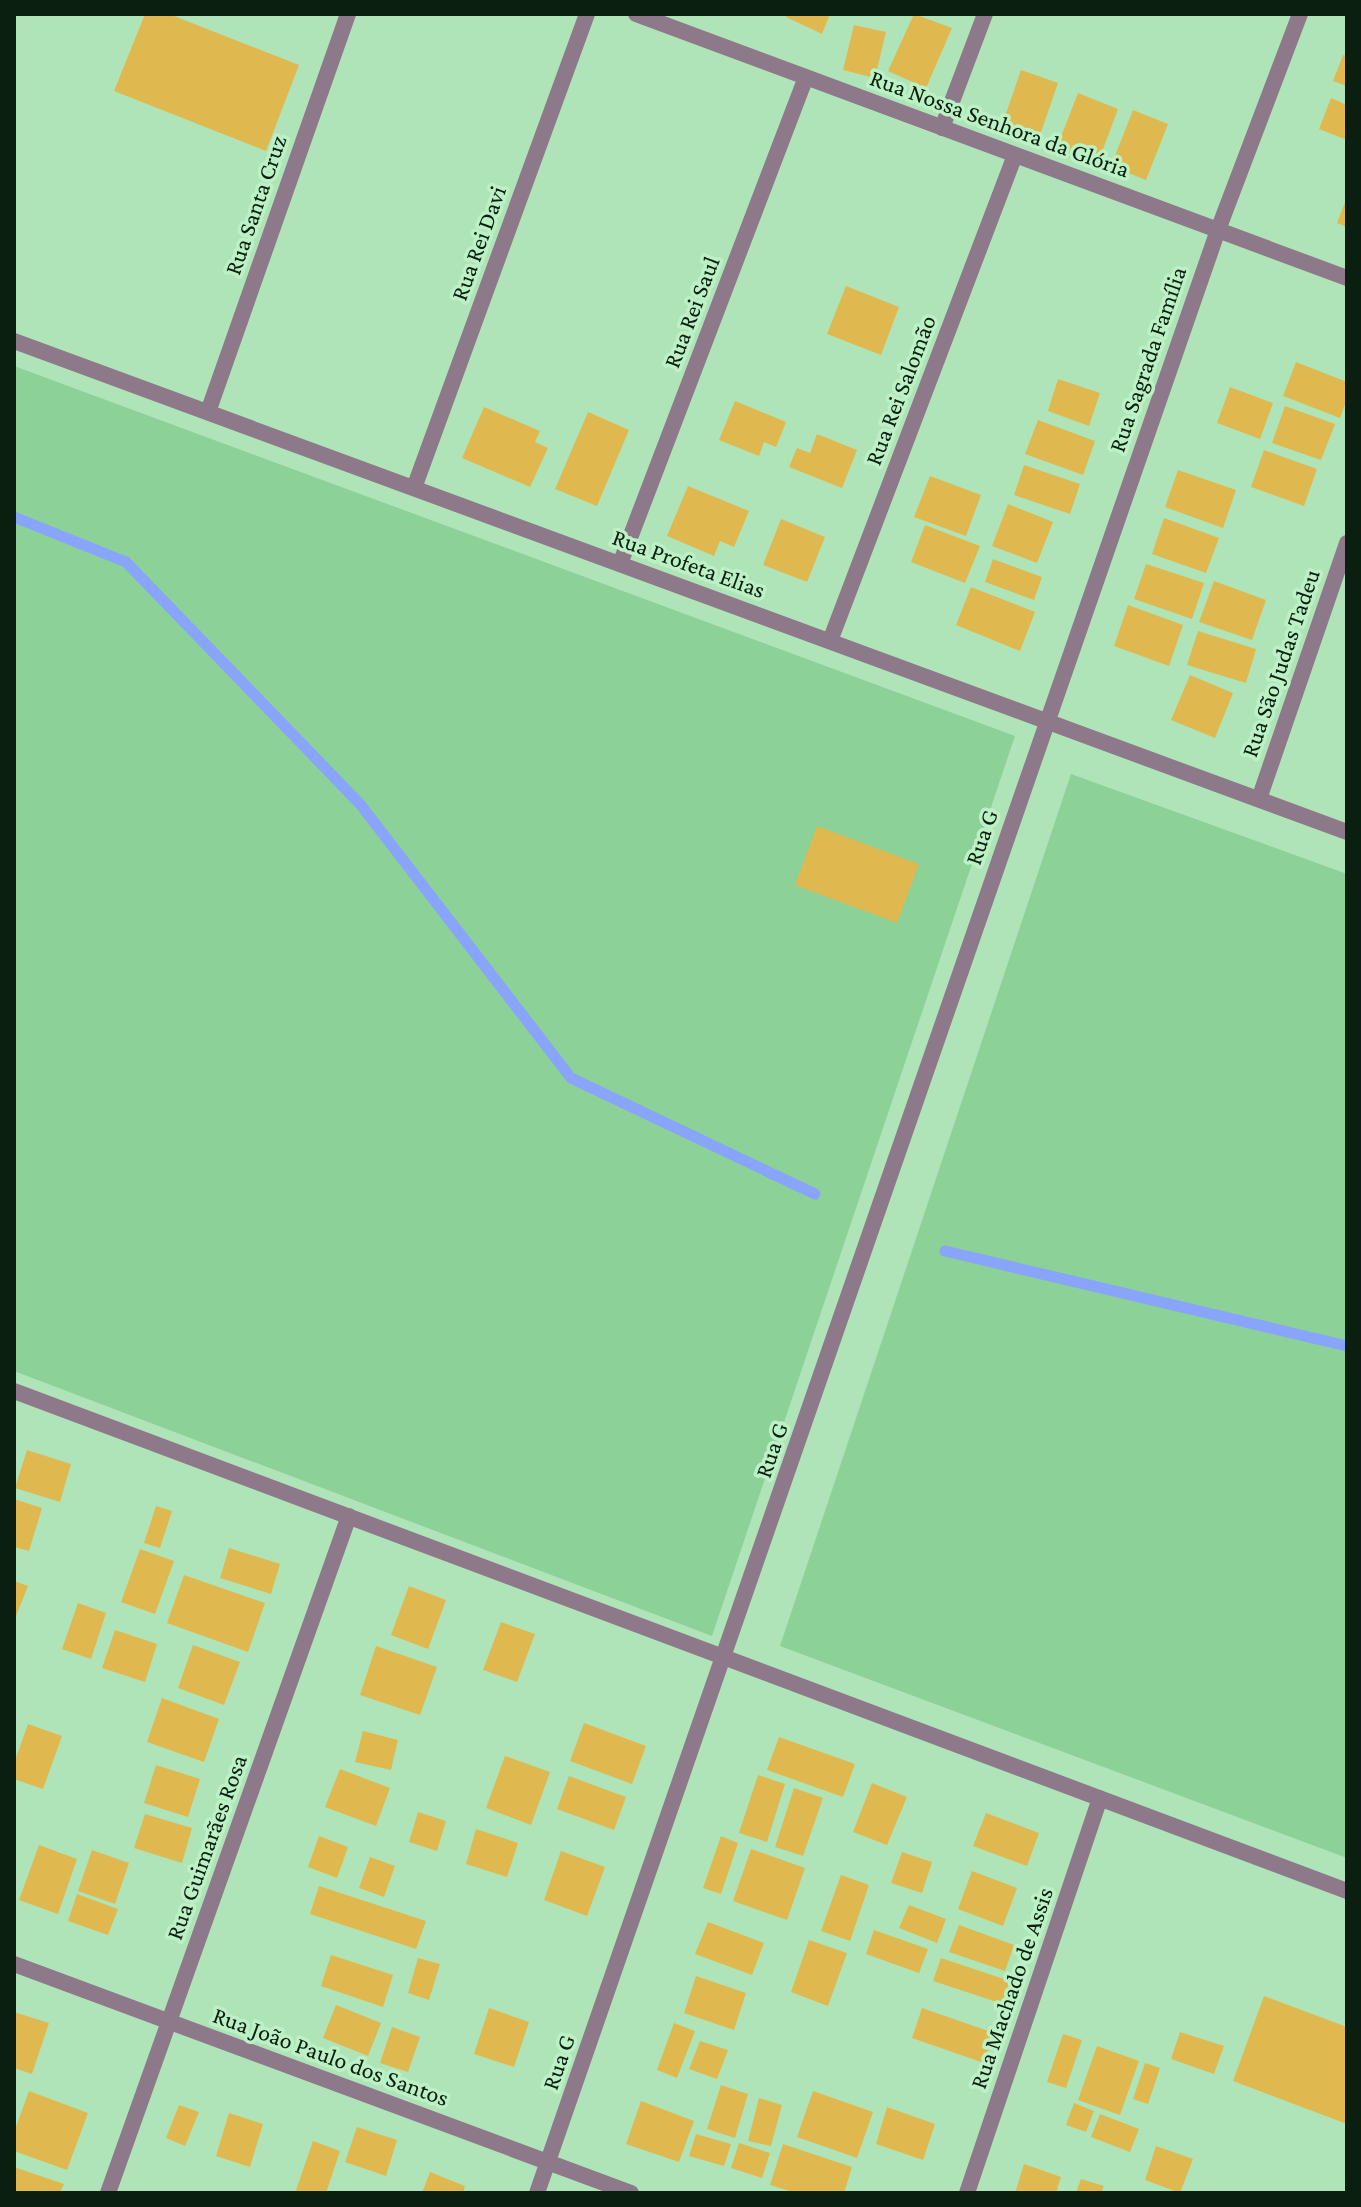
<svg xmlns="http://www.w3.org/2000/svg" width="1361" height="2207" font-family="'Crimson Pro',serif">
<rect width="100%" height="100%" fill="#afe4b8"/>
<!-- green -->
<path fill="#8bd198" d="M14,366L1015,736L712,1636L14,1371Z
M1071,774L1347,874V1858L780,1646Z"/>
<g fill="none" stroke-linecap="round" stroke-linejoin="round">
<!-- stream -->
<path stroke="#88a4fb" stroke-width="11" d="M14,517L126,562L360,804L571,1078L815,1194
M945,1251L1347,1346"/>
</g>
<!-- building -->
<path fill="#dfb94f" d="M145,14H169L299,65L266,151L114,91Z
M787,14H830L822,34L786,17Z
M914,14L952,28L926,88L888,71Z
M854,25L886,32L875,78L843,70Z
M1343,55L1347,56V86L1333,81Z
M1021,70L1058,83L1040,135L1003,122Z
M1078,93L1118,109L1096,168L1055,152Z
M1331,98L1347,105V140L1319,129Z
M1133,110L1168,124L1146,180L1111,166Z
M1347,197V227L1337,223Z
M846,286L899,307L881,355L827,334Z
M1296,362L1347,382V399L1340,418L1283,396Z
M1058,379L1100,393L1089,426L1048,411Z
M1230,387L1273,403L1260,439L1217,423Z
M735,401L786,422L776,447L764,442L759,456L719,440Z
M1285,406L1335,424L1321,460L1272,443Z
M484,407L540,431L535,442L548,448L530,487L462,458Z
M588,412L629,430L597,506L555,489Z
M1038,420L1095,441L1083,475L1025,454Z
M817,434L857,450L842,488L789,467L797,448L810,453Z
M1264,450L1317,469L1304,506L1251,487Z
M1024,465L1080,484L1070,514L1014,495Z
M1178,470L1236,490L1223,528L1165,507Z
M930,476L981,495L966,536L914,517Z
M688,486L749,511L734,547L720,541L714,556L667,536Z
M1008,504L1053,522L1037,563L992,546Z
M1164,518L1219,538L1206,573L1152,554Z
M781,519L825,537L807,582L763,565Z
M925,525L980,546L965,583L911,562Z
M993,559L1042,577L1034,600L985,582Z
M1146,564L1204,583L1192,619L1134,599Z
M1214,581L1266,600L1252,640L1199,622Z
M971,587L1035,612L1020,651L956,625Z
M1128,605L1183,625L1169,666L1114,646Z
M1198,631L1256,649L1246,683L1187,665Z
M1190,675L1233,693L1215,738L1171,720Z
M817,826L919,864L897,923L795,885Z
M27,1450L71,1464L60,1502L15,1488Z
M14,1499L42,1508L29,1551L14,1547Z
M156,1506L172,1511L160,1548L144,1543Z
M229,1548L280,1564L271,1594L220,1578Z
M140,1549L174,1561L155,1614L121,1602Z
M184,1575L265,1603L248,1652L167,1623Z
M14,1581L28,1586L14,1621Z
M409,1586L446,1600L428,1649L391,1635Z
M78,1603L106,1613L91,1659L62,1649Z
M501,1622L535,1634L517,1682L483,1670Z
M115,1630L157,1644L145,1682L102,1668Z
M193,1645L240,1662L224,1705L178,1688Z
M376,1646L437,1667L420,1715L360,1695Z
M162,1698L219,1719L204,1762L147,1742Z
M584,1723L646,1746L632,1784L570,1761Z
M28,1724L62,1736L43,1789L14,1779V1763Z
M363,1731L398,1740L391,1770L355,1762Z
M779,1737L855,1764L843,1797L767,1770Z
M505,1756L550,1772L531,1825L486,1808Z
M156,1765L200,1779L188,1817L144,1803Z
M340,1769L390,1788L376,1826L325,1807Z
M758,1775L785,1784L767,1842L739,1833Z
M569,1776L626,1797L614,1830L557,1809Z
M872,1783L907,1797L887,1845L853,1832Z
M794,1788L823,1798L803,1856L775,1847Z
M418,1812L446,1821L437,1851L409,1842Z
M986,1813L1039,1833L1027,1866L973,1846Z
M145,1814L192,1828L182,1863L134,1848Z
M476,1829L518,1843L507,1877L466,1864Z
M319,1836L348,1847L337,1878L308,1867Z
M721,1836L738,1843L721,1894L703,1888Z
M39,1845L77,1859L58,1914L19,1900Z
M751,1849L805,1868L787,1920L733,1901Z
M92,1850L129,1863L115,1904L78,1891Z
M561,1851L605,1867L587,1916L544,1900Z
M902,1852L932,1862L922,1893L891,1883Z
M370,1857L395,1866L384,1897L359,1888Z
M972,1871L1017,1888L1003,1926L958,1909Z
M841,1875L869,1885L850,1941L821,1931Z
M319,1886L426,1921L416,1949L310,1914Z
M77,1894L118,1909L108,1935L68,1921Z
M909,1905L946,1919L937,1943L899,1928Z
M708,1922L764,1943L752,1975L695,1954Z
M959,1925L1014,1945L1005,1971L949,1952Z
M874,1930L928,1949L919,1973L866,1954Z
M809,1940L847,1953L828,2006L791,1992Z
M331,1955L393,1975L383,2007L321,1986Z
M418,1958L440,1964L429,2000L408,1993Z
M941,1958L1013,1982L1006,2005L933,1981Z
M696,1976L746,1993L734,2030L684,2013Z
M1264,1996L1347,2027V2124L1233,2081Z
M336,2005L381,2023L368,2056L323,2038Z
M489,2008L529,2022L514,2067L474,2054Z
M922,2008L994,2033L984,2063L912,2038Z
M14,2012L49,2023L32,2074L14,2068Z
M674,2023L695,2031L677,2078L657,2070Z
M392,2027L420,2037L408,2072L380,2063Z
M1180,2032L1224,2046L1214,2074L1171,2059Z
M1063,2034L1082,2040L1066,2088L1047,2082Z
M700,2041L728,2050L717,2079L689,2069Z
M1097,2046L1139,2061L1120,2115L1078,2100Z
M1145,2063L1160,2068L1148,2104L1133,2099Z
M721,2085L748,2094L735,2138L707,2129Z
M29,2091L88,2113L67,2170L14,2151V2132Z
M813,2091L873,2112L857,2158L797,2137Z
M759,2098L782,2105L771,2146L748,2141Z
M641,2101L694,2121L679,2162L626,2144Z
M1074,2103L1094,2111L1086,2132L1066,2125Z
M179,2105L199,2112L185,2146L166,2138Z
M887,2107L935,2124L923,2160L876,2144Z
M229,2113L263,2124L250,2167L216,2156Z
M1100,2114L1139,2129L1130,2152L1091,2137Z
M357,2127L397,2140L386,2176L345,2162Z
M696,2134L731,2144L724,2166L689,2156Z
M313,2141L340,2151L326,2193H295Z
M739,2143L770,2153L762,2178L731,2168Z
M783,2144L852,2167L844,2193H796L770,2185Z
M1156,2146L1193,2159L1180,2193L1145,2180Z
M1024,2164L1061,2177L1056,2193H1015Z
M14,2167L64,2184L60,2193H14Z
M430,2172L465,2186L463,2193H422Z
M1081,2179L1104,2186L1101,2193H1076Z"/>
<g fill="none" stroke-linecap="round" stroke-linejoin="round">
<!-- street -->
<path stroke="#8e798b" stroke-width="16" d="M636,14L1347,278
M942,128L985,14
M14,341L1347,832
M208,412L348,14
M414,488L587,14
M620,564L806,77
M830,641L1015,155
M1259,799L1347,543
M14,1391L1347,1891
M14,1964L631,2193
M108,2193L349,1516
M537,2193L1218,230L1300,14
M967,2193L1100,1798"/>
</g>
<g text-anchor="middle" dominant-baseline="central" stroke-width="7" stroke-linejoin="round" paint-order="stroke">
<!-- street labels -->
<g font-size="24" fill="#0a1f0f" stroke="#bcf1c5">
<text transform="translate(1000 123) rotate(20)">Rua Nossa Senhora da Glória</text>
<text transform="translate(255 205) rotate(-71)">Rua Santa Cruz</text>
<text transform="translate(478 243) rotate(-70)">Rua Rei Davi</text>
<text transform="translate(691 312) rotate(-69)">Rua Rei Saul</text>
<text transform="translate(1147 359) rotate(-71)">Rua Sagrada Família</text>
<text transform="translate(900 390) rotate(-69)">Rua Rei Salomão</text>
<text transform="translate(689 563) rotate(20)">Rua Profeta Elias</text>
<text transform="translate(1280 663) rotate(-71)">Rua São Judas Tadeu</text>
<text transform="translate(981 837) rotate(-71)">Rua G</text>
<text transform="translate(771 1450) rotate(-71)">Rua G</text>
<text transform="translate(206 1847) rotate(-70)">Rua Guimarães Rosa</text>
<text transform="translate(1011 1988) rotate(-71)">Rua Machado de Assis</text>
<text transform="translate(331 2056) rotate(20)">Rua João Paulo dos Santos</text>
<text transform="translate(558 2062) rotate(-71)">Rua G</text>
</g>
</g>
<!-- border -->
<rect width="1361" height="2207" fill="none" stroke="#0a1f0f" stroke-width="32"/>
</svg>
